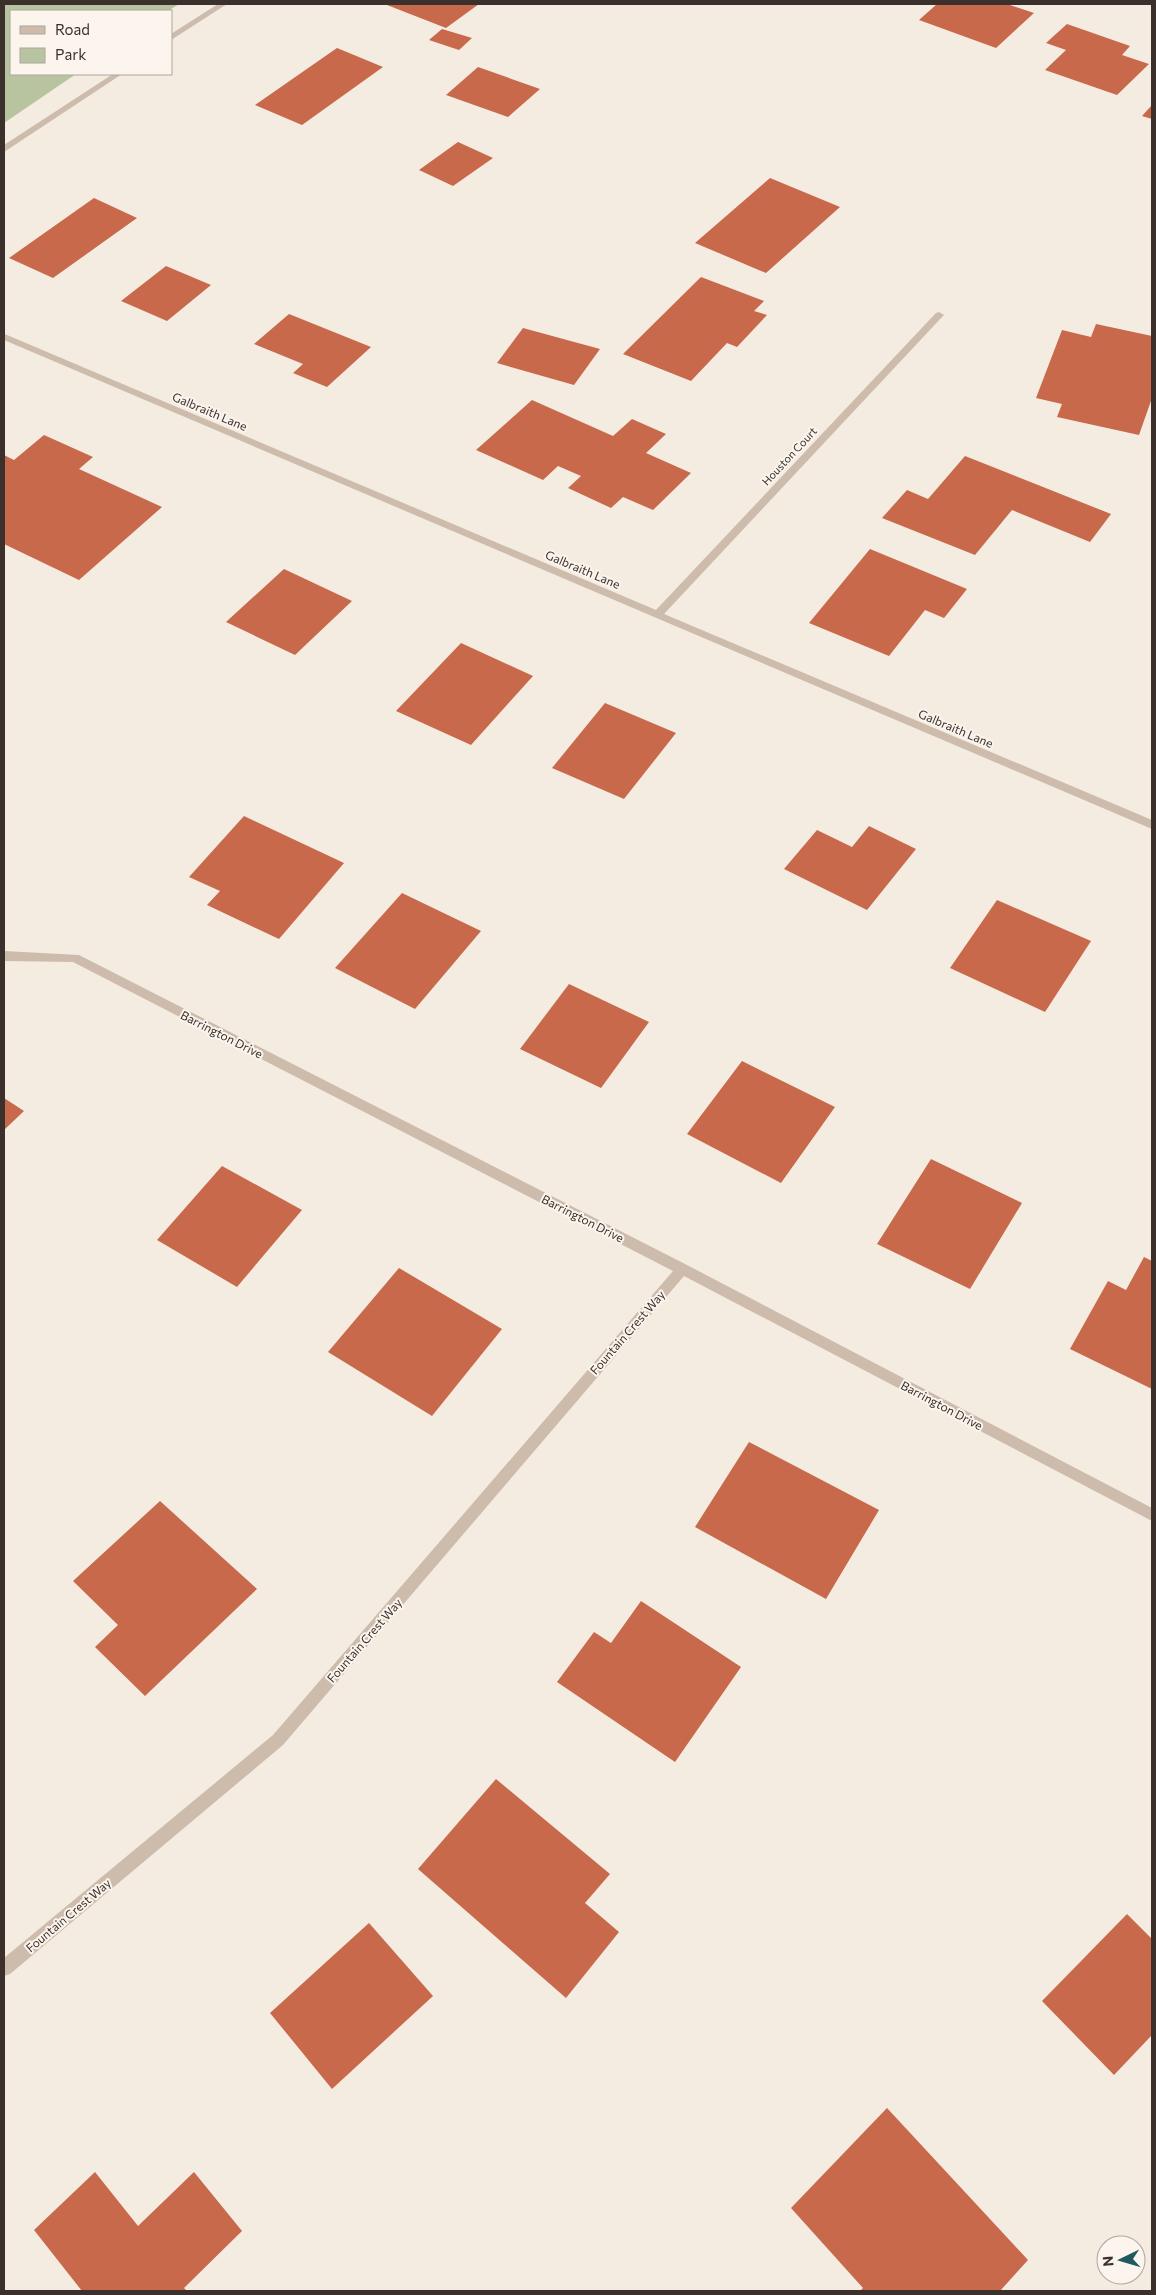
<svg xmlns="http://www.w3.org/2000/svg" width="1156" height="2295" font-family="Commissioner,sans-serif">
<rect width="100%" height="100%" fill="#f4ebe1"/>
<!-- green -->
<path fill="#b8c4a0" d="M4,4H179L168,11H11V74H76L4,123Z"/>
<!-- building -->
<path fill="#c8694b" d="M389,4H479L446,28L387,5Z
M937,4H1007L1034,13L996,48L919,20Z
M1067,24L1130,46L1122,55L1149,64L1117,95L1045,70L1066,50L1046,43Z
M442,29L472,38L459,50L429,40Z
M337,48L383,67L302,125L255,105Z
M478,67L540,89L508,117L446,95Z
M1152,105V119L1142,116Z
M458,142L493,158L453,186L419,170Z
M770,178L840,207L766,273L695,243Z
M94,198L137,218L53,278L9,258Z
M166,266L211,285L167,321L121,301Z
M701,277L764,301L754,311L767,315L737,347L727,343L691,381L623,354Z
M289,314L371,347L327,387L293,373L303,364L254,344Z
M1096,324L1152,336V398L1139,435L1057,417L1062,404L1036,398L1062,330L1091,337Z
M523,328L600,349L574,385L497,363Z
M532,400L613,436L632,419L666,434L646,453L691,473L653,510L623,497L611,508L568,488L581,476L558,466L543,480L476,450Z
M44,435L93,457L79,469L162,507L79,580L4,544V455L14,460Z
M965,456L1111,514L1090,542L1012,510L975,555L882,518L907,490L928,499Z
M870,549L967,589L944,618L925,610L889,656L809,623Z
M284,569L352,601L295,655L226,622Z
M461,643L533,676L471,745L396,711Z
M605,703L676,733L624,799L552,768Z
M244,816L344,863L279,939L207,905L220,891L189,877Z
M869,826L916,849L867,910L784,869L817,830L852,847Z
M402,893L481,931L415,1009L335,968Z
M997,900L1091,941L1045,1012L950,968Z
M569,984L649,1022L601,1088L520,1049Z
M742,1061L835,1107L781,1183L687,1134Z
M4,1098L24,1111L4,1130Z
M931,1159L1022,1203L970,1289L877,1244Z
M222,1166L302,1210L237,1287L157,1240Z
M1144,1257L1152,1261V1389L1070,1349L1108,1281L1126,1290Z
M399,1268L502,1329L432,1416L328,1352Z
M749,1442L879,1510L826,1599L695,1527Z
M160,1501L257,1589L145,1696L95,1647L118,1625L73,1581Z
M641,1601L741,1667L675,1762L557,1682L594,1632L611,1643Z
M496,1779L610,1874L585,1903L619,1932L566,1998L418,1869Z
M1127,1914L1152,1939V2035L1114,2075L1042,2001Z
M369,1923L433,1996L332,2089L270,2013Z
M887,2108L1028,2260L1000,2291H860L863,2288L791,2208Z
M95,2172L138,2226L194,2172L242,2231L184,2288L187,2291H82L34,2230Z"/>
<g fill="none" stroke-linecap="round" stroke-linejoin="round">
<!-- minor -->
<path fill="#cdbbac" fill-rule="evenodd" d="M939,312L944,315L942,317L664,614L1152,820V829L4,340V334L7,335L656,610L936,313Z
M4,951L79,955L687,1265L1152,1508V1521L684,1276L283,1745L10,1974L4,1976V1958L273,1735L673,1271L73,962L4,961Z"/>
<!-- tertiary -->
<path fill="#cdbbac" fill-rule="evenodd" d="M218,4H227L171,40V34Z
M113,74H122L4,152V145Z"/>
</g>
<g text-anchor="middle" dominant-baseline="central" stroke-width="4" stroke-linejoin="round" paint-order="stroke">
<!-- far-street labels -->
<g font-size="11" fill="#3b302b" stroke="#fbf5ee">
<text transform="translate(789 456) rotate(-47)">Houston Court</text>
</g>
<!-- street labels -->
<g font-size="12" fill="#3b302b" stroke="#fbf5ee">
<text transform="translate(210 411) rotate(23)">Galbraith Lane</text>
<text transform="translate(583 569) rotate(23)">Galbraith Lane</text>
<text transform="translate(956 728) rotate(23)">Galbraith Lane</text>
<text transform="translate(222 1034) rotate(27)">Barrington Drive</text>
<text transform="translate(583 1218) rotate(27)">Barrington Drive</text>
<text transform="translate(627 1332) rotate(-49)">Fountain Crest Way</text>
<text transform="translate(942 1405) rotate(28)">Barrington Drive</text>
<text transform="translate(364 1640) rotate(-49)">Fountain Crest Way</text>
<text transform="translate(68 1915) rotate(-40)">Fountain Crest Way</text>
</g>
</g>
<!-- border -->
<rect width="1156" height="2295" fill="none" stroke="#3b302b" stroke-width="10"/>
<!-- legend -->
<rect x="10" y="10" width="162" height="65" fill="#fbf5ee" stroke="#aea6a0"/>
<rect x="20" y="26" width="25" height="8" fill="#cdbbac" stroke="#aea6a0"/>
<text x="55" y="35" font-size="15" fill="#3b302b">Road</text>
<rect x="20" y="48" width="25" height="15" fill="#b8c4a0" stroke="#aea6a0"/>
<text x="55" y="60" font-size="15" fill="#3b302b">Park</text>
<!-- north arrow -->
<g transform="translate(1121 2260) rotate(265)"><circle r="24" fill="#fbf5ee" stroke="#aea6a0"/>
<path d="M0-4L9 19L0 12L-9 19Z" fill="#1f5a5e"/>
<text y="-8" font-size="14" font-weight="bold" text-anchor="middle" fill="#3b302b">N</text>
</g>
</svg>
